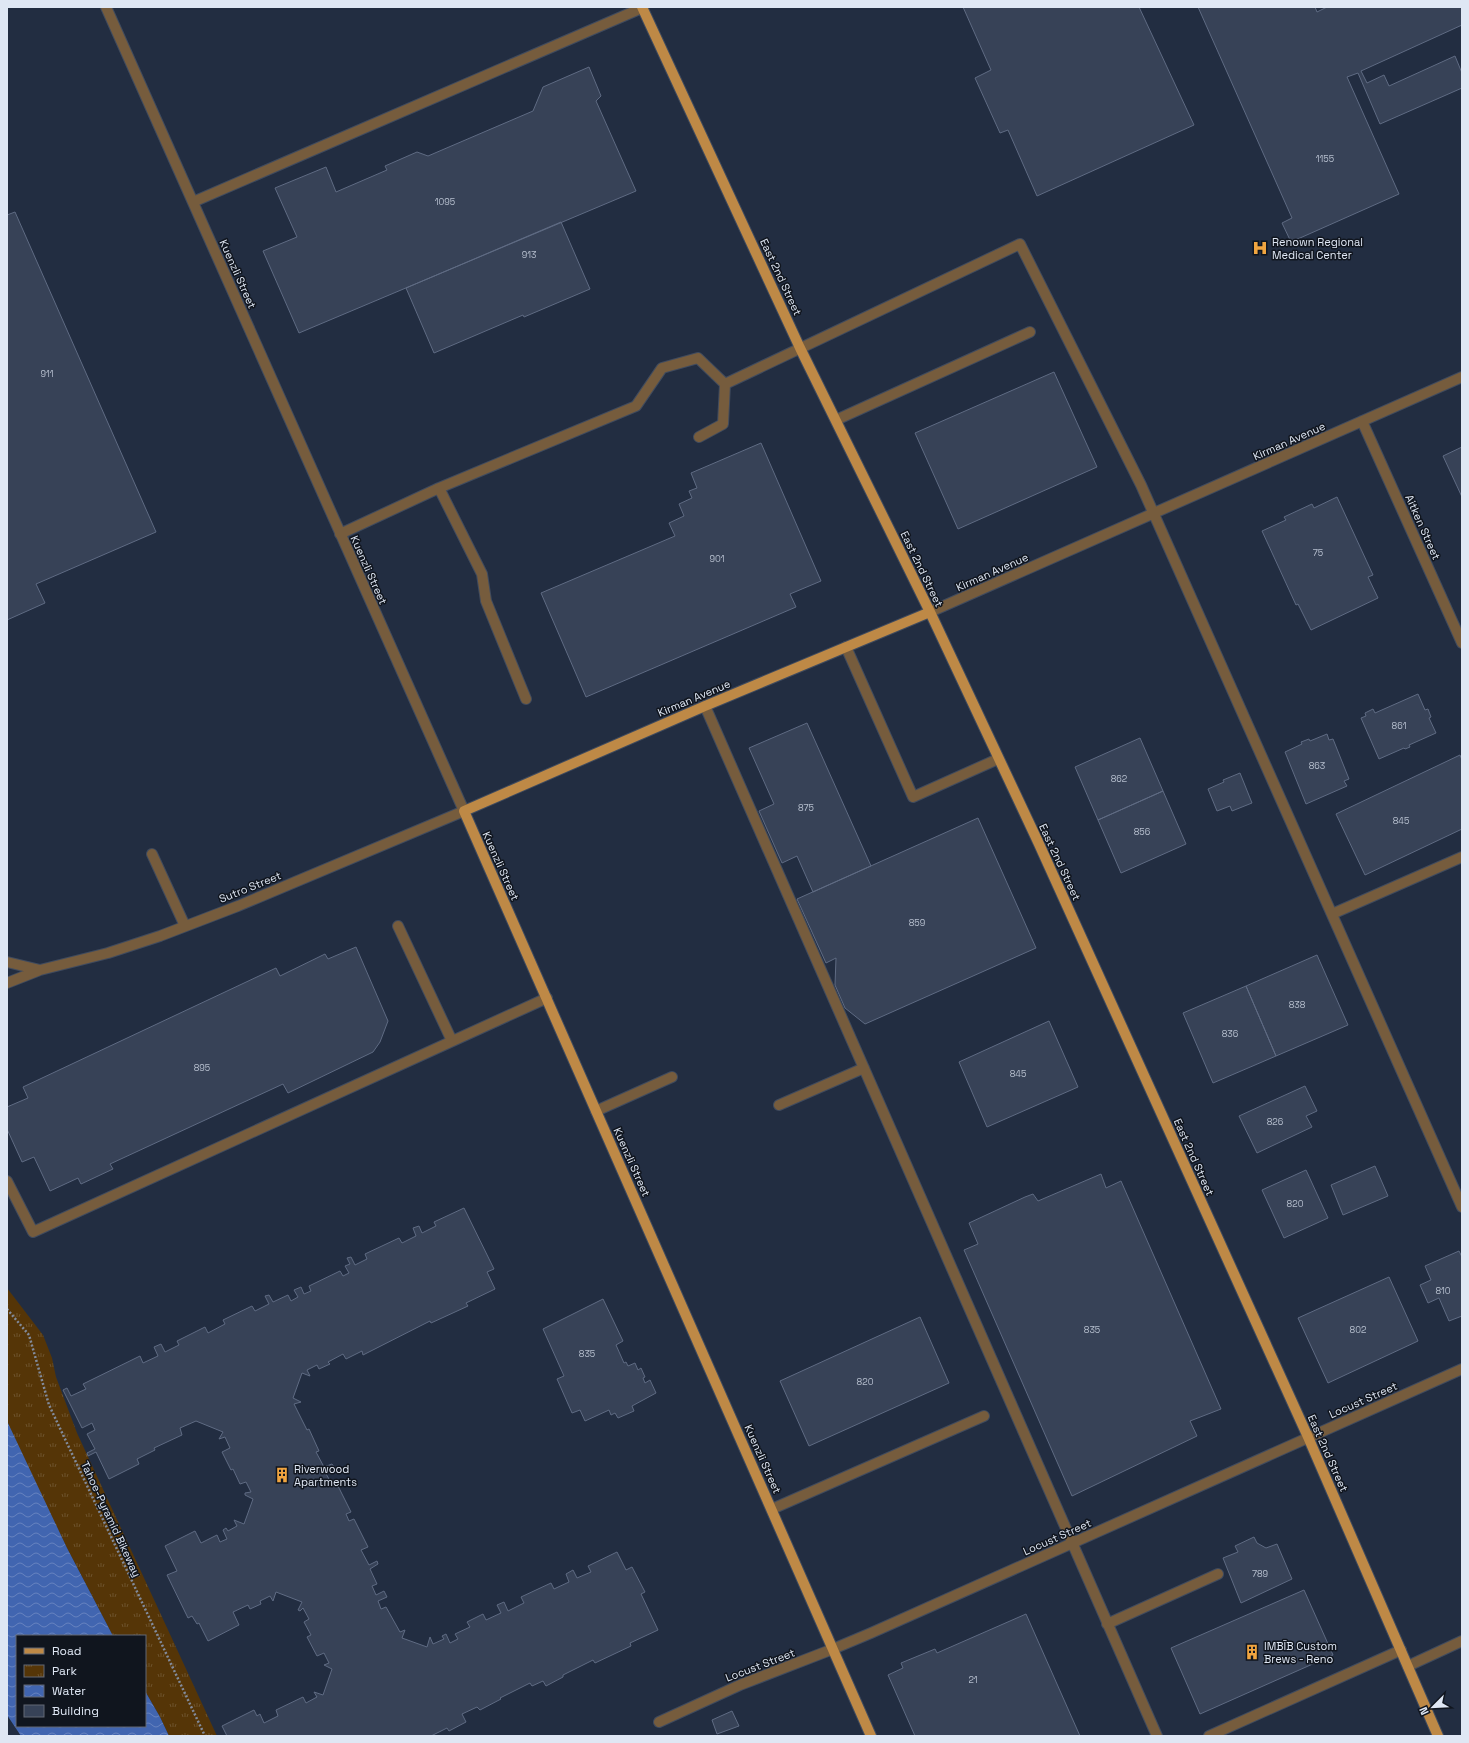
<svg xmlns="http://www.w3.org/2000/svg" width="1469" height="1743" font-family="'Space Grotesk',sans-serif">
<defs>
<pattern id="park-tufts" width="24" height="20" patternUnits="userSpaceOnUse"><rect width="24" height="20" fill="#553507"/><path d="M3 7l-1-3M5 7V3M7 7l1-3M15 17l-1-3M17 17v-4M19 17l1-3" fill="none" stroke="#6d522c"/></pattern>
<pattern id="water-waves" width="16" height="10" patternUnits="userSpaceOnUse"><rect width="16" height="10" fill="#4165b0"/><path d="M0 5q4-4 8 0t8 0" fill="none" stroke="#6582bf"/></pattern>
</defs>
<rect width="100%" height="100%" fill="#222d41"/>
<!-- park -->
<path fill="url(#park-tufts)" d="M7,1288L43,1335L52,1358L56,1377L77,1433L217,1736H169L160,1717L145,1691V1636H113L67,1548L17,1445L7,1421Z"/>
<!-- water -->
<path fill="url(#water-waves)" d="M7,1421L67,1548L113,1636H17V1726H145V1691L160,1717L169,1736H21L7,1715Z"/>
<!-- building -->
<path fill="#374257" stroke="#5f6b83" d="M963,7H1139L1194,125L1037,196L1008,130L1000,133L975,78L991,70Z
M1198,7H1315L1317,12L1327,7H1462V25L1361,71L1367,83L1384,75L1389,86L1455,56L1462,73V88L1380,124L1358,73L1347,77L1399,194L1291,242L1282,223L1292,218Z
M589,67L601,96L596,101L636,191L299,333L263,251L297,237L275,188L326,167L336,192L387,170L385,166L417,152L428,156L533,111L543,87Z
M15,212L156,532L36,584L45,603L7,620V215Z
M561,222L590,289L524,317L523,315L434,353L406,288Z
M1054,372L1097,467L958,529L915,433Z
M761,443L821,581L790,594L796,607L586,697L541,593L675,536L669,523L684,516L679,504L692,498L689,491L697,488L691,473Z
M1462,447V497L1443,456Z
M1337,497L1373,575L1368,577L1378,598L1311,630L1298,604L1296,605L1262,531L1286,520L1284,517L1312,504L1314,508Z
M1418,694L1425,710L1428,709L1431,717L1429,718L1436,733L1409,745L1410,747L1405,749L1404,748L1379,759L1361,718L1366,716L1365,713L1373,709L1375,713Z
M807,723L871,866L813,892L797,856L782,863L759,811L774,804L749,748Z
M1327,734L1329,740L1333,739L1349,779L1344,781L1347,786L1306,804L1285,752L1302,744L1301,742L1309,739L1310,741Z
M1140,738L1163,791L1098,820L1075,767Z
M1460,755L1462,760V829L1365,875L1336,814Z
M1240,773L1252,803L1232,811L1230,806L1217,811L1208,789L1224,782L1223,780Z
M1163,791L1186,844L1121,873L1098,820Z
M978,818L1036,948L865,1024L845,1008L835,985L836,958L826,963L797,899Z
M356,947L388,1021L380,1042L373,1052L288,1093L283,1084L110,1164L113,1169L81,1184L78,1178L50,1191L34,1157L22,1162L7,1129V1107L28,1098L23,1087L276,968L280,976L325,954L328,959Z
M1317,955L1348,1025L1276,1056L1246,986Z
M1246,986L1276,1056L1213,1083L1183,1013Z
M1049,1021L1078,1087L987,1127L959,1062Z
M1305,1086L1317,1111L1306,1116L1312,1127L1257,1153L1239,1116Z
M1375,1166L1388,1196L1343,1215L1331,1185Z
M1306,1170L1328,1218L1284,1238L1262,1190Z
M1101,1174L1106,1188L1121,1181L1221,1409L1190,1421L1197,1436L1072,1496L964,1250L978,1244L969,1223L1025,1197L1033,1194L1038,1201Z
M464,1208L494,1269L487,1272L495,1289L466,1303L468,1306L431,1323L430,1321L363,1355L362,1351L346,1359L343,1354L328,1362L330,1364L319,1369L317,1365L307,1370L310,1376L302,1373L293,1398L301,1402L294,1404L307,1430L309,1429L319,1451L316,1452L324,1467L332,1464L334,1467L325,1472L333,1486L337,1484L351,1512L346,1514L349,1521L354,1519L368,1547L361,1550L369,1565L377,1561L378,1564L370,1569L377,1584L372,1586L376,1595L384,1591L387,1597L378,1601L381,1609L386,1607L400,1632L405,1630L402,1638L427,1647L430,1637L433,1644L444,1639L442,1636L446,1634L450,1643L458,1639L455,1634L470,1627L467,1622L483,1614L486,1620L501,1613L497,1605L504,1602L508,1611L524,1603L521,1597L551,1583L554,1589L569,1582L566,1574L573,1570L577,1578L591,1572L588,1566L617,1552L626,1570L632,1567L645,1592L641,1594L658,1630L630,1643L631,1646L595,1663L593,1660L563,1675V1677L546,1686L543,1681L532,1686L530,1683L500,1698L501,1699L480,1710L477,1707L462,1714L466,1722L449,1731L447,1728L431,1736H227L222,1726L254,1710L257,1716L260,1714L264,1723L278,1716L276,1710L303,1697L306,1703L317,1697L314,1692L323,1695L332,1669L324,1665L329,1663L324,1653L317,1656L307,1637L311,1635L304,1622L309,1619L303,1608L300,1611L298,1610L302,1602L276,1592L273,1601L270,1596L260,1601L261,1604L250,1609L248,1605L233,1612L239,1625L208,1641L199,1623L197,1624L192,1616L188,1618L167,1575L177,1571L165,1546L195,1531L201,1543L217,1535L220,1542L227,1539L223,1530L226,1528L228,1531L237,1526L234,1520L244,1524L253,1499L245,1495V1493L251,1492L246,1482L240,1484L233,1469L231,1470L222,1452L230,1448L225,1437L219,1439L223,1432L196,1421L180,1428L182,1435L154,1448L155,1450L137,1459L139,1464L109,1479L96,1452L88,1456L87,1453L95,1449L87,1434L95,1430L92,1423L82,1428L63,1390L67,1388L71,1396L86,1389L83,1384L140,1356L143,1363L158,1356L154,1347L161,1344L165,1352L179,1345L177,1341L205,1327L208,1333L225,1324L223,1320L252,1306L255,1311L269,1304L265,1296L269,1295L273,1302L288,1295L291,1301L298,1297L294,1290L301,1287L304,1294L311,1291L309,1286L340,1271L343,1276L349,1273L345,1266L350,1264L347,1258L351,1257L355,1265L367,1259L365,1254L399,1238L402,1243L416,1236L413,1228L419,1226L422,1233L436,1226L434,1222Z
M1459,1251L1462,1257V1316L1449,1321L1439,1298L1428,1303L1420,1285L1431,1280L1425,1266Z
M1389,1277L1418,1341L1328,1383L1298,1318Z
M603,1299L623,1341L616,1345L624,1363L626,1362L628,1366L635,1363L638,1370L641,1368L645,1377L643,1378L645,1383L650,1380L656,1393L632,1406L634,1411L618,1418L615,1413L611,1415L609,1410L585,1421L580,1410L572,1413L557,1379L564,1376L543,1329Z
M920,1317L949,1383L809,1446L780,1381Z
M1254,1537L1257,1543L1266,1548L1277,1544L1292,1579L1241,1603L1223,1558L1238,1552L1235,1546Z
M1304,1590L1333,1655L1200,1714L1171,1648Z
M1026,1614L1080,1736H915L888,1675L903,1668L901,1663L935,1649L937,1653Z
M732,1711L739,1726L717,1734L712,1720Z"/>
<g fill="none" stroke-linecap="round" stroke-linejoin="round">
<!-- minor casing -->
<g stroke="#404b5e" stroke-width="12">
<path id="minor" d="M193,202L642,8
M836,420L1030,332
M1362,421L1462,643
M699,437L723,424L725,384
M340,534L439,488
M930,612L1462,377
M846,647L913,797L998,759
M526,699L486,601L482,574L439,488L636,406L662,368L698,358L725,384L1020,244L1141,485L1462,1207
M705,706L1157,1736
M152,854L185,926
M1332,914L1462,857
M398,926L452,1041
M7,962L40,970
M7,983L40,970L108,953L160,936L238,906L464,811L106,7
M779,1105L864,1068
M596,1111L672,1077
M7,1181L33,1232L547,998
M772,1509L984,1416
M1107,1624L1218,1574
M1408,1666L1462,1641
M659,1722L740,1685L833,1649L871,1633L1462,1369
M1209,1736L1401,1650"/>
</g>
<!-- major casing -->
<g stroke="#404b5e" stroke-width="12">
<path id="major" d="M642,7L800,348L930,612L1039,844L1308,1437L1438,1736
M871,1736L464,811L705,706L930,612"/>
</g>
<!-- path -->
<path stroke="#828b9c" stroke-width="2.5" stroke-dasharray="2 2" stroke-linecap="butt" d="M7,1309L29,1335L49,1405L205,1736"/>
<!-- minor -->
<use href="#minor" stroke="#765c3d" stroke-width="10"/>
<!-- major -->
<use href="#major" stroke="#be8946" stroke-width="10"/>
</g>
<!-- icons -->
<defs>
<g id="hospital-bare" transform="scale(1.2)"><path d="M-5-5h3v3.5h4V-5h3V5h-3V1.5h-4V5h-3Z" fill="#f1a540" stroke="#10151e" stroke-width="2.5" paint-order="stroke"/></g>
<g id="building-bare" transform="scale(1.2)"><path d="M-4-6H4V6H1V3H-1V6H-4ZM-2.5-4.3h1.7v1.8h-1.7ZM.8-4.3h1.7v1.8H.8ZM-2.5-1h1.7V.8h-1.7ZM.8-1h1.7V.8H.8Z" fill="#f1a540" stroke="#10151e" stroke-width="2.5" paint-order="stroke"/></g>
</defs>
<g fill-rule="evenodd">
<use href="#hospital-bare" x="1260" y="248"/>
<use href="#building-bare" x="282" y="1475"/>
<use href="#building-bare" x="1252" y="1652"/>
</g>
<g text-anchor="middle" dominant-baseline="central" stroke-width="3" stroke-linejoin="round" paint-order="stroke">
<!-- number labels -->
<g font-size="9" fill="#b5becd">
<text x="1325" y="159">1155</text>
<text x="445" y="202">1095</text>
<text x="529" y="255">913</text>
<text x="47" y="374">911</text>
<text x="1318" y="553">75</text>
<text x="717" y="559">901</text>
<text x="1399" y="726">861</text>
<text x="1317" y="766">863</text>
<text x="1119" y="779">862</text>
<text x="806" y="808">875</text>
<text x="1401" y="821">845</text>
<text x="1142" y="832">856</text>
<text x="917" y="923">859</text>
<text x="1297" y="1005">838</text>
<text x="1230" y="1034">836</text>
<text x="202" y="1068">895</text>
<text x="1018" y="1074">845</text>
<text x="1275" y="1122">826</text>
<text x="1295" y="1204">820</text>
<text x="1443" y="1291">810</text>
<text x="1092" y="1330">835</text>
<text x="1358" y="1330">802</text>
<text x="587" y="1354">835</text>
<text x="865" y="1382">820</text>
<text x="1260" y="1574">789</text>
<text x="973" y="1680">21</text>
</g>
<!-- poi labels -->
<g font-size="11" fill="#dfe7f4" stroke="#10151e" text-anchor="start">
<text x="1272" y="242">Renown Regional<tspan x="1272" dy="13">Medical Center</tspan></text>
<text x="294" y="1469">Riverwood<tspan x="294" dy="13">Apartments</tspan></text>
<text x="1264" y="1646">IMBĪB Custom<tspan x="1264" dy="13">Brews - Reno</tspan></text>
</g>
<!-- street labels -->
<g font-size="11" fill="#dfe7f4" stroke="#10151e">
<text transform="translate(238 274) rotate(66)">Kuenzli Street</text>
<text transform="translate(781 277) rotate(65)">East 2nd Street</text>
<text transform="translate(1289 441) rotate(-24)">Kirman Avenue</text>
<text transform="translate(1423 527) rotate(66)">Aitken Street</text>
<text transform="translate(922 569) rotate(64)">East 2nd Street</text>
<text transform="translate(369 570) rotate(66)">Kuenzli Street</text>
<text transform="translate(992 572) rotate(-24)">Kirman Avenue</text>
<text transform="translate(694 698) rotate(-23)">Kirman Avenue</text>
<text transform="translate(1060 862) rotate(65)">East 2nd Street</text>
<text transform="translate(501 866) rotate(66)">Kuenzli Street</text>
<text transform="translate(250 887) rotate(-22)">Sutro Street</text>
<text transform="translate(1194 1157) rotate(66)">East 2nd Street</text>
<text transform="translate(632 1162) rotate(66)">Kuenzli Street</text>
<text transform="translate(1363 1400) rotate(-24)">Locust Street</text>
<text transform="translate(1328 1453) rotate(66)">East 2nd Street</text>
<text transform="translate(763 1459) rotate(66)">Kuenzli Street</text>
<text transform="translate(111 1519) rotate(65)">Tahoe-Pyramid Bikeway</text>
<text transform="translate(1057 1537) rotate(-24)">Locust Street</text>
<text transform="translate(760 1665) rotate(-21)">Locust Street</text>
</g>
</g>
<!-- border -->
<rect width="1469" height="1743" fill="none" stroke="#dfe7f4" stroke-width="16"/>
<!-- legend -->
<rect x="16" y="1635" width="130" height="92" fill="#10151e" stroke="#636974"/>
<rect x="24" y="1648" width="20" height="6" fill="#be8946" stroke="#636974"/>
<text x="52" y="1655" font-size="12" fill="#dfe7f4">Road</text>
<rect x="24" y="1665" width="20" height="12" fill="url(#park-tufts)" stroke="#636974"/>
<text x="52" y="1675" font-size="12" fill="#dfe7f4">Park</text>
<rect x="24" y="1685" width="20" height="12" fill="url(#water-waves)" stroke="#636974"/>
<text x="52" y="1695" font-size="12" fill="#dfe7f4">Water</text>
<rect x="24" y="1705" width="20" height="12" fill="#374257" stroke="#636974"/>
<text x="52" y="1715" font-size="12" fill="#dfe7f4">Building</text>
<!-- north arrow -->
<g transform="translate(1433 1707) rotate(246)" stroke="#10151e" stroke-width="3" paint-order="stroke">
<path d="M0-3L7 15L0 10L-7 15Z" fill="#dfe7f4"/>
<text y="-6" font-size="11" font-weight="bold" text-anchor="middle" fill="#dfe7f4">N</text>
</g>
</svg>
